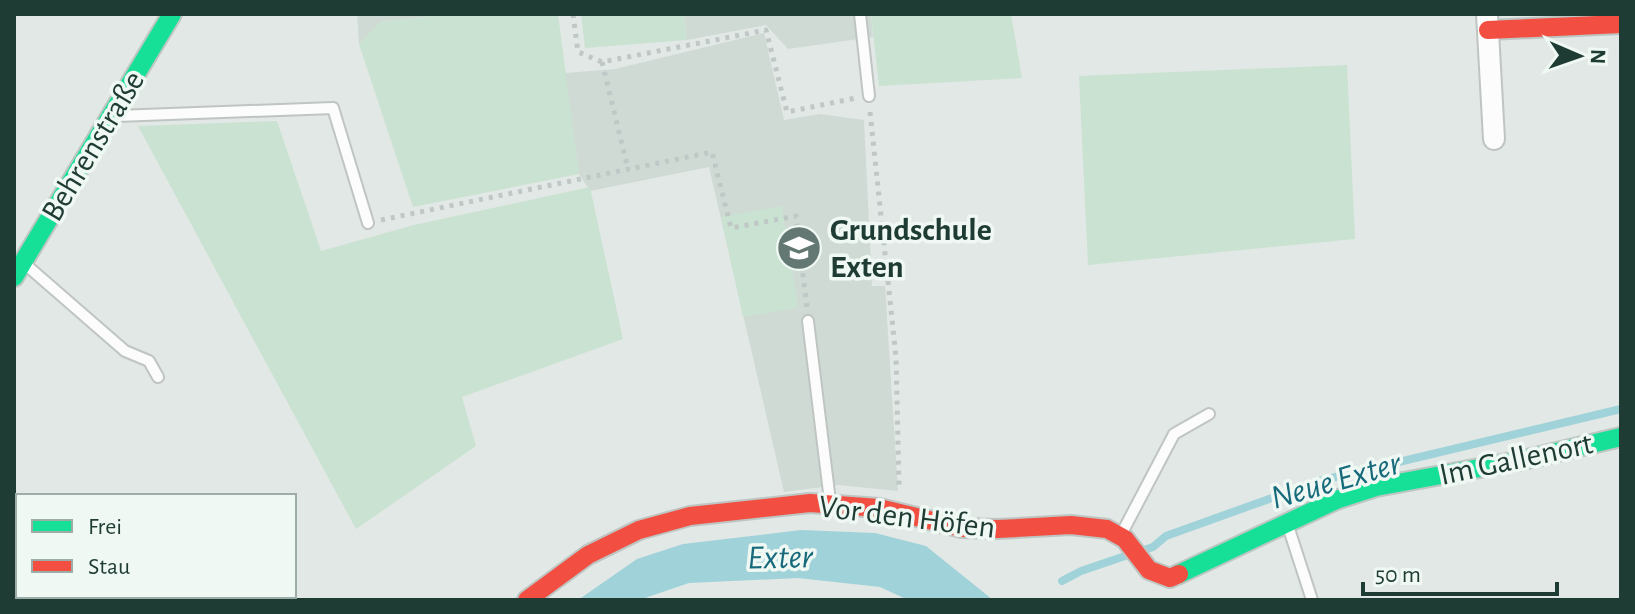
<svg xmlns="http://www.w3.org/2000/svg" width="1635" height="614" font-family="'Alegreya Sans',sans-serif">
<rect width="100%" height="100%" fill="#e2e8e5"/>
<!-- built -->
<path fill="#cfdad5" d="M357,14H450L380,22L359,44Z
M684,14H871L873,37L788,49L766,25L687,40Z
M764,33L784,120L820,114L864,120L872,286H885L898,491L838,485L784,492L709,167L590,191L579,174L565,73L615,69Z"/>
<!-- green -->
<path fill="#cae2d1" d="M450,14H558L579,174L413,207L359,44L380,22Z
M581,14H684L687,40L585,48Z
M871,14H1011L1022,78L879,86Z
M1347,65L1355,239L1088,265L1079,76Z
M277,121L321,251L414,225L590,187L623,339L462,397L476,446L356,529L138,126Z
M782,206L798,308L743,317L721,217Z"/>
<!-- water -->
<path fill="#a0d2d9" d="M801,530L875,533L926,546L993,600H908L880,587L798,578L689,583L639,600H578L637,559L683,544Z"/>
<g fill="none" stroke-linecap="round" stroke-linejoin="round">
<!-- stream -->
<path stroke="#a0d2d9" stroke-width="8" d="M1141,551L1153,547L1166,536L1319,481L1621,409
M1062,581L1081,571L1128,555"/>
<!-- lane casing -->
<g stroke="#bfc5c2" stroke-width="14">
<path id="lane" d="M860,14L869,96
M117,116L333,108L368,223
M25,264L125,351L149,361L158,377
M808,321L830,501
M1288,526L1312,600
M1123,531L1174,434L1209,414"/>
</g>
<!-- street casing -->
<g stroke="#bfc5c2" stroke-width="24">
<path id="street" d="M1487,14L1494,139"/>
</g>
<!-- fast casing -->
<g stroke="#bec6c3" stroke-width="22">
<path id="fast" d="M14,277L172,14
M1179,574L1336,500L1376,487L1523,460L1621,437"/>
</g>
<!-- jam casing -->
<g stroke="#bec6c3" stroke-width="22">
<path id="jam" d="M1488,30L1621,24
M527,600L588,555L639,530L690,516L810,503L879,508L962,528L998,529L1071,525L1107,529L1125,539L1149,570L1170,578L1179,574"/>
</g>
<!-- path -->
<path stroke="#bfc8c6" stroke-width="5" stroke-dasharray="4 6" stroke-linecap="butt" d="M573,14L578,52L602,62L766,30L787,112L856,98
M602,62L628,169
M870,112L896,357L899,485
M381,220L712,152L731,228L796,216L807,308"/>
<!-- lane -->
<use href="#lane" stroke="#fbfcfb" stroke-width="10"/>
<!-- street -->
<use href="#street" stroke="#fbfcfb" stroke-width="20"/>
<!-- fast -->
<use href="#fast" stroke="#16e098" stroke-width="18"/>
<!-- jam -->
<use href="#jam" stroke="#f24e42" stroke-width="18"/>
</g>
<!-- icons -->
<defs>
<g id="school-disc" transform="scale(2.3)"><circle r="9.5" fill="#637872" stroke="#eff8f3"/><path d="M0-5L7-2L0 1L-7-2ZM-4 1L0 2.5L4 1V4Q0 6-4 4Z" fill="#fff"/></g>
</defs>
<g fill-rule="evenodd">
<use href="#school-disc" x="799" y="248"/>
</g>
<g text-anchor="middle" dominant-baseline="central" stroke-width="7" stroke-linejoin="round" paint-order="stroke">
<!-- street labels -->
<g font-size="32" fill="#1f3c34" stroke="#eff8f3">
<text transform="translate(93 146) rotate(-59)">Behrenstraße</text>
<text transform="translate(1516 459) rotate(-12)">Im Gallenort</text>
<text transform="translate(907 517) rotate(7)">Vor den Höfen</text>
</g>
<!-- poi labels -->
<g font-size="32" font-weight="bold" fill="#1f3c34" stroke="#eff8f3" text-anchor="start">
<text x="830" y="230">Grundschule<tspan x="830" dy="37">Exten</tspan></text>
</g>
<!-- water labels -->
<g font-size="34" font-style="italic" fill="#166a7b" stroke="#eff8f3">
<text transform="translate(1336 481) rotate(-16)">Neue Exter</text>
<text transform="translate(780 558) rotate(-1)">Exter</text>
</g>
</g>
<!-- border -->
<rect width="1635" height="614" fill="none" stroke="#1f3c34" stroke-width="32"/>
<!-- legend -->
<rect x="16" y="494" width="280" height="104" fill="#eff8f3" stroke="#9cada7" stroke-width="2"/>
<rect x="32" y="520" width="40" height="12" fill="#16e098" stroke="#9cada7" stroke-width="2"/>
<text x="88" y="534" font-size="24" fill="#1f3c34">Frei</text>
<rect x="32" y="560" width="40" height="12" fill="#f24e42" stroke="#9cada7" stroke-width="2"/>
<text x="88" y="574" font-size="24" fill="#1f3c34">Stau</text>
<!-- north arrow -->
<g transform="translate(1579 56) rotate(92)" stroke="#eff8f3" stroke-width="6" paint-order="stroke">
<path d="M0-6L14 30L0 20L-14 30Z" fill="#1f3c34"/>
<text y="-12" font-size="22" font-weight="bold" text-anchor="middle" fill="#1f3c34">N</text>
</g>
<!-- scale -->
<path d="M1363 582v12h194v-12" fill="none" stroke="#1f3c34" stroke-width="4"/>
<text x="1375" y="582" font-size="24" fill="#1f3c34" stroke="#eff8f3" stroke-width="6" paint-order="stroke">50 m</text>
</svg>
